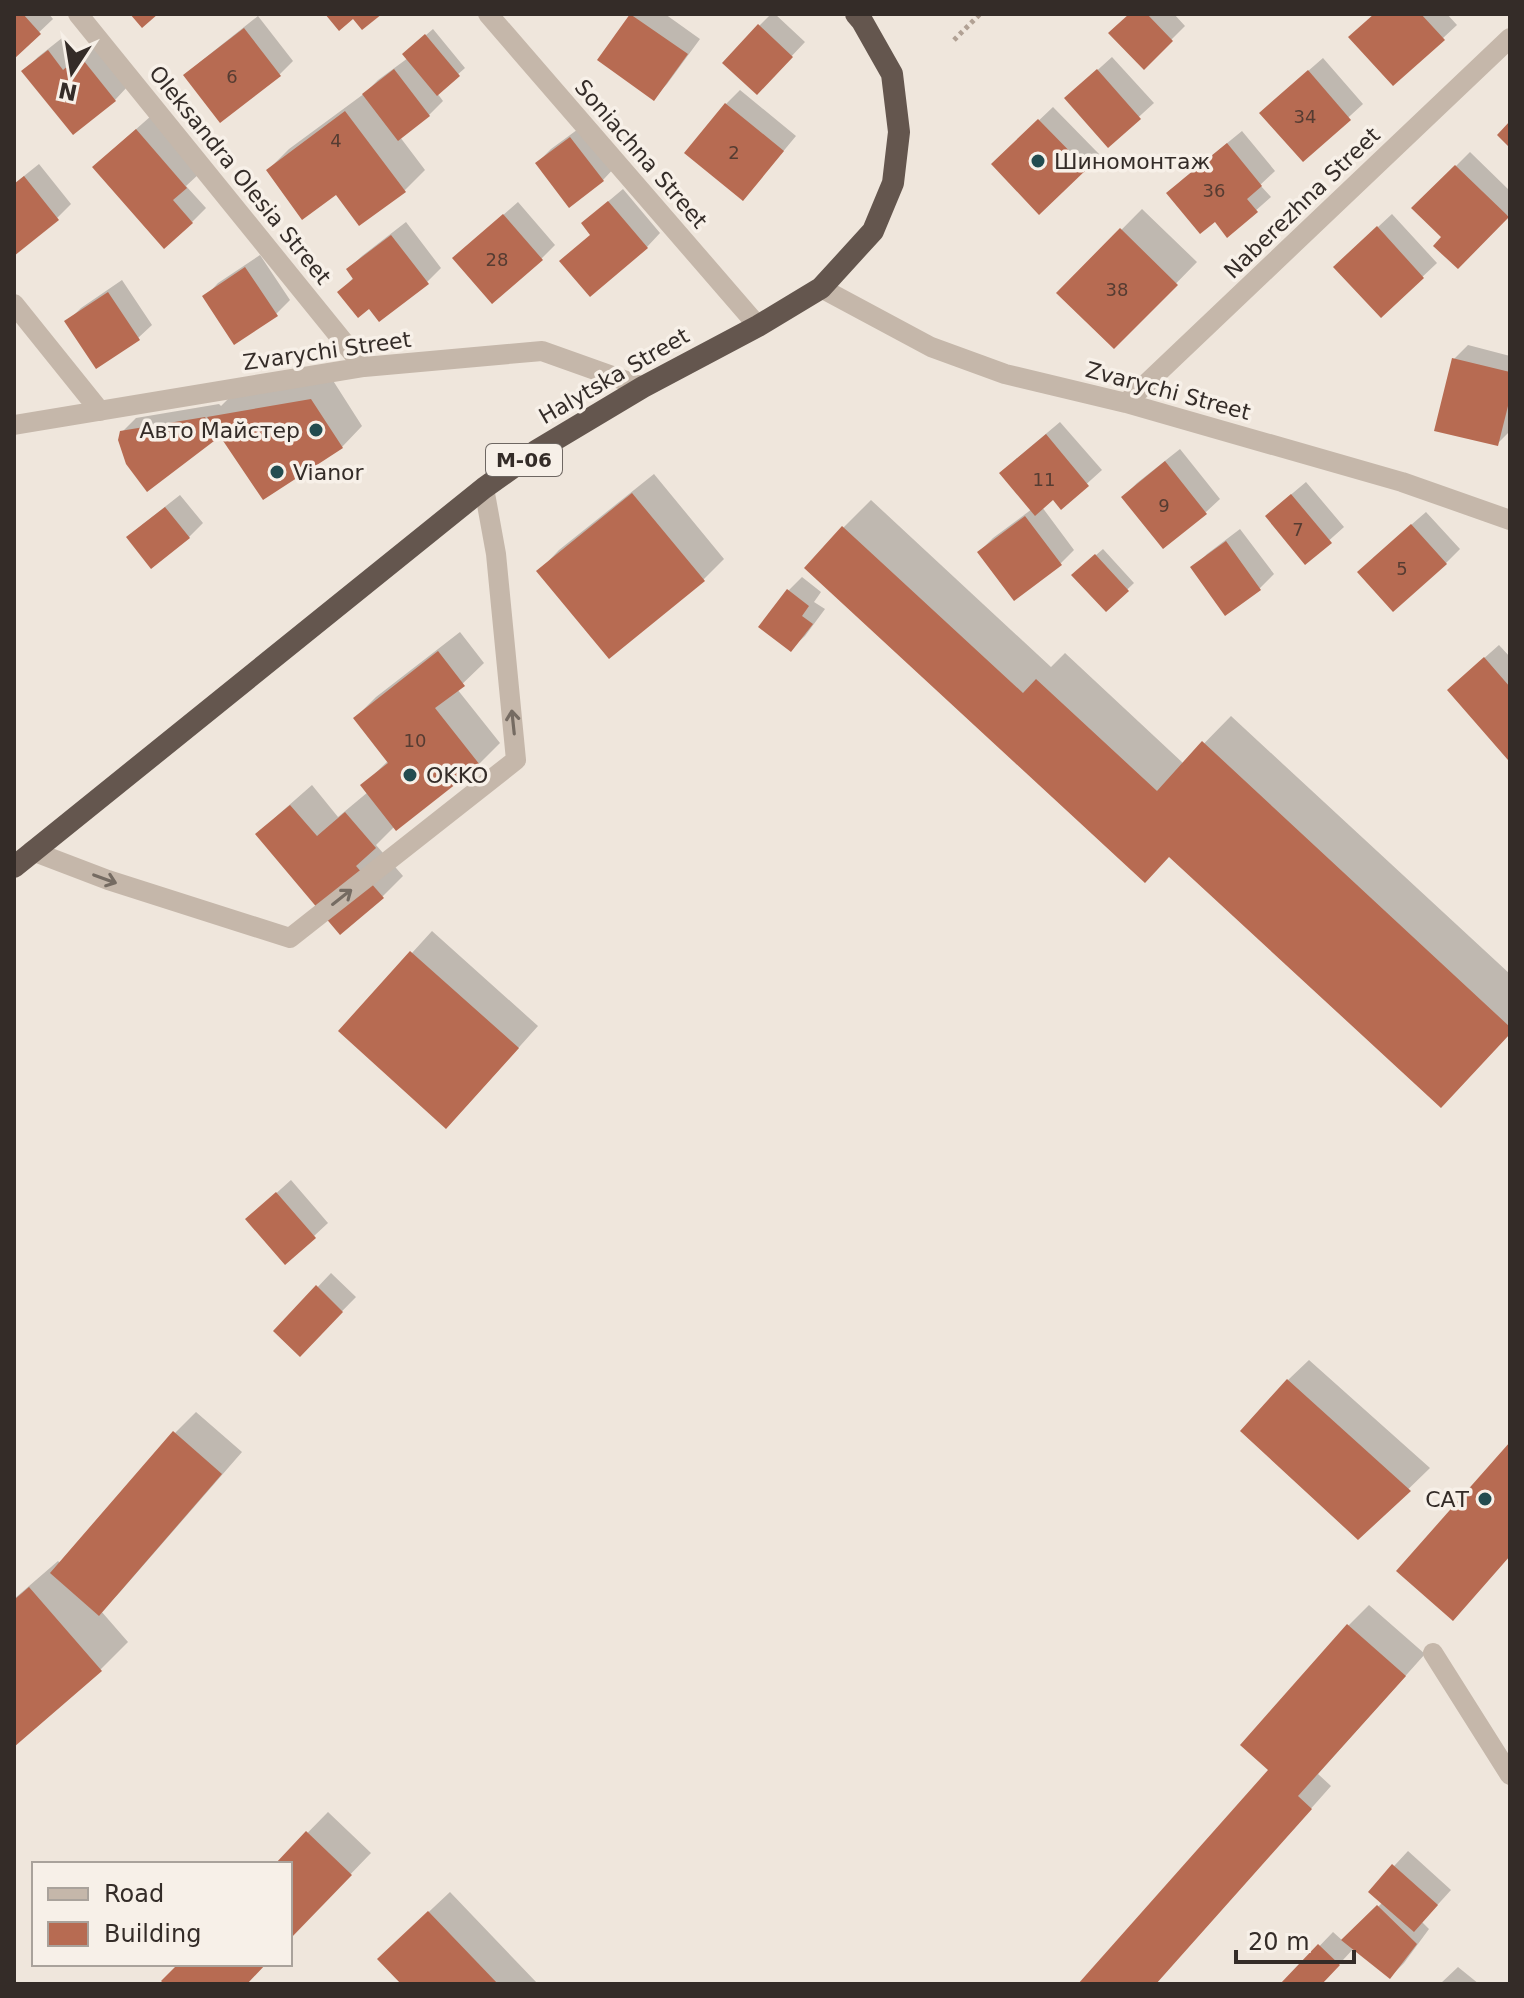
<svg xmlns="http://www.w3.org/2000/svg" width="1524" height="1998" font-family="'DejaVu Sans',sans-serif">
<rect width="100%" height="100%" fill="#efe6dc"/>
<!-- shadow -->
<path fill="#0003" d="M14,14H49L53,19L14,56Z
M633,14H665L700,39L667,84L654,98L600,60Z
M771,14H775L805,42L770,79L759,26Z
M1131,14H1174L1185,26L1144,67Z
M1375,14H1447L1457,25L1443,38Z
M258,16L293,61L280,74L186,75L200,62Z
M433,29L465,68L437,93L443,101L429,115L400,137L425,170L404,191L337,192L268,170L289,149L365,93L378,80L408,58L411,48Z
M62,38L78,57L95,44L128,86L115,100L24,71L38,57Z
M1112,57L1154,103L1108,145L1081,85Z
M1323,58L1363,104L1303,159L1276,99Z
M740,90L796,136L756,184L686,152L726,104Z
M1053,107L1099,154L1039,212L993,164Z
M151,116L200,173L186,186L206,208L192,222L109,153Z
M585,124L616,166L603,180L537,163L551,149Z
M1242,131L1275,171L1260,185L1271,197L1228,235L1215,219L1169,193L1183,179Z
M1470,152L1510,191V213L1458,266L1444,237L1414,208Z
M39,164L71,204L57,218L14,253V184Z
M623,189L660,233L647,247L592,234L598,210Z
M518,202L555,245L541,259L454,258Z
M1142,209L1197,262L1114,347L1059,293Z
M1392,214L1437,263L1381,316L1350,253Z
M406,222L441,268L427,282L369,306L340,292L354,277L348,269L362,256Z
M260,255L290,300L276,314L205,297L218,283Z
M122,280L152,325L138,338L67,322L81,308Z
M1468,345L1510,356V431L1497,444L1454,359Z
M332,379L362,426L342,447L221,433L148,490L122,432L136,418L219,404L221,406L231,396Z
M1060,422L1102,470L1061,507L1053,497L1042,507L1074,550L1060,564L979,552L993,538L1032,509L1016,459Z
M1180,449L1220,499L1206,512L1123,497L1137,483Z
M654,474L724,559L703,580L539,571L559,550Z
M1306,482L1344,527L1305,562L1281,503Z
M180,495L203,523L189,537L129,538L143,524Z
M871,500L1051,667L1065,653L1184,764L1231,716L1510,974V1033L1170,855L843,528Z
M1426,512L1460,549L1446,563L1373,558Z
M1240,529L1274,574L1260,588L1226,613L1193,568L1207,554Z
M1103,549L1134,583L1106,610L1080,569Z
M802,577L821,592L814,602L825,609L805,636L791,649L788,591Z
M460,632L484,663L457,689L500,743L479,764L395,826L376,845L403,876L382,897L258,834L279,814L312,785L338,817L368,792L363,785L389,760L355,718L376,697Z
M1499,645L1510,657V755L1464,676Z
M432,931L538,1026L467,1105L341,1031Z
M291,1180L328,1223L314,1236L262,1206Z
M331,1273L356,1297L300,1354L276,1331Z
M1309,1360L1430,1468L1358,1538L1288,1380Z
M196,1412L242,1452L120,1592L101,1611L128,1642L101,1669L14,1745V1599L58,1561L61,1564L175,1433Z
M1369,1605L1425,1654L1318,1774L1331,1786L1155,1984H1081L1271,1770L1348,1626Z
M328,1812L371,1853L290,1937V1864H277Z
M1408,1851L1451,1890L1422,1922L1429,1929L1404,1963L1390,1977L1354,1948L1321,1984H1283L1333,1932L1343,1941L1383,1902L1371,1891Z
M450,1892L538,1984H404L401,1938Z
M1458,1967L1479,1984H1440Z"/>
<!-- building -->
<path fill="#b76b52" d="M14,14H23L41,34L14,59Z
M130,14H158L142,28Z
M325,14H382L362,30L353,19L339,31Z
M630,14L688,54L654,101L597,60Z
M1129,14H1147L1173,41L1144,70L1108,33Z
M1374,14H1421L1445,40L1393,86L1348,37Z
M758,24L793,57L757,95L722,63Z
M244,28L281,76L220,123L183,75Z
M425,34L460,76L437,96L402,54Z
M48,50L63,70L80,56L116,101L73,135L21,71Z
M394,69L430,116L398,141L362,94Z
M1097,69L1141,119L1108,148L1064,98Z
M1308,70L1351,120L1303,162L1259,113Z
M725,103L784,151L743,201L684,153Z
M345,111L406,192L359,226L336,195L302,220L266,170Z
M1038,119L1087,169L1039,215L991,164Z
M1510,121V148L1497,135Z
M136,129L187,188L173,200L193,223L164,249L92,167Z
M570,137L604,181L569,208L535,163Z
M1227,143L1262,186L1247,199L1258,212L1227,238L1215,222L1200,234L1166,193Z
M1455,165L1509,217L1458,269L1433,246L1441,237L1411,208Z
M24,176L59,220L14,256V184Z
M608,201L648,248L590,297L559,261L590,235L581,223Z
M503,214L543,260L492,304L452,258Z
M1377,226L1424,278L1381,318L1333,267Z
M1120,228L1178,285L1114,349L1056,293Z
M391,235L429,284L379,322L369,309L358,318L337,292L353,279L346,269Z
M245,267L278,316L234,345L202,296Z
M108,292L140,340L96,369L64,321Z
M1452,358L1510,372V398L1498,446L1434,431Z
M311,399L343,448L263,500L207,417Z
M205,417L218,438L147,492L126,464L118,440L120,431Z
M1046,434L1089,486L1061,510L1053,500L1035,516L999,473Z
M1165,461L1207,514L1163,549L1121,497Z
M632,493L705,581L609,659L536,571Z
M1291,494L1332,543L1305,565L1265,516Z
M165,507L190,538L151,569L126,537Z
M1025,516L1062,565L1014,601L977,552Z
M1411,524L1447,564L1393,612L1357,572Z
M842,526L1023,693L1036,679L1157,791L1202,741L1510,1027V1034L1441,1108L1169,857L1145,883L804,568Z
M1226,541L1261,590L1225,616L1190,567Z
M1095,554L1129,591L1106,612L1071,575Z
M787,589L809,606L802,616L813,624L791,652L758,627Z
M438,651L465,686L435,708L480,765L396,831L360,785L388,763L353,718Z
M1484,657L1510,687V758L1508,760L1447,690Z
M290,805L317,836L345,812L376,848L356,866L384,898L340,935L255,834Z
M410,951L519,1048L446,1129L338,1031Z
M276,1192L316,1238L285,1265L245,1219Z
M316,1285L343,1312L300,1357L273,1331Z
M1287,1379L1411,1491L1358,1540L1240,1431Z
M173,1431L222,1474L99,1616L50,1573Z
M1510,1442V1556L1453,1621L1396,1571Z
M29,1587L102,1671L14,1747V1600Z
M1347,1624L1406,1676L1298,1796L1312,1809L1156,1984H1078L1268,1770L1240,1745Z
M306,1831L352,1875L290,1939V1864H275Z
M1392,1864L1438,1905L1414,1932L1368,1892Z
M1377,1905L1417,1944L1390,1979L1341,1940Z
M428,1911L498,1984H401L377,1959Z
M1318,1944L1340,1965L1322,1984H1280Z
M178,1964H266L247,1984H164L161,1981Z"/>
<g fill="none" stroke-linecap="round" stroke-linejoin="round">
<!-- path -->
<path stroke="#b1a194" stroke-width="5" stroke-dasharray="4 4" stroke-linecap="butt" d="M954,40L980,14"/>
<!-- service -->
<path stroke="#c5b7aa" stroke-width="20" d="M32,851L108,880L290,938L516,760L496,554L484,488
M1433,1653L1510,1775"/>
<!-- minor -->
<path stroke="#c5b7aa" stroke-width="20" d="M78,14L364,367
M488,14L758,326
M821,288L931,347L1005,374L1126,403L1402,482L1510,520
M14,304L100,411
M1126,403L1510,38
M14,425L364,367L542,351L643,387"/>
<!-- trunk -->
<path stroke="#64564e" stroke-width="22" d="M14,867L484,488L536,451L643,387L758,326L821,288L873,231L893,183L899,132L892,74L862,21L856,14"/>
</g>
<!-- one-way arrows -->
<defs><path id="oneway-shaft" d="M-6 0H5M1.5-3L5.5 0L1.5 3" fill="none" stroke-width="1.6" stroke-linecap="round" stroke-linejoin="round" transform="scale(2)"/></defs>
<g stroke="#756b62">
<use href="#oneway-shaft" transform="translate(513 722) rotate(-96)"/>
<use href="#oneway-shaft" transform="translate(105 879) rotate(20)"/>
<use href="#oneway-shaft" transform="translate(342 897) rotate(-38)"/>
</g>
<!-- markers -->
<g fill="#234c50" stroke="#f7f0e8" stroke-width="3">
<circle cx="1038" cy="161" r="8"/>
<circle cx="316" cy="430" r="8"/>
<circle cx="277" cy="472" r="8"/>
<circle cx="410" cy="775" r="8"/>
<circle cx="1485" cy="1499" r="8"/>
</g>
<g text-anchor="middle" dominant-baseline="central" stroke-width="7" stroke-linejoin="round" paint-order="stroke">
<!-- number labels -->
<g font-size="18" fill="#553c32">
<text x="232" y="76">6</text>
<text x="1305" y="116">34</text>
<text x="336" y="140">4</text>
<text x="734" y="152">2</text>
<text x="1214" y="190">36</text>
<text x="497" y="259">28</text>
<text x="1117" y="289">38</text>
<text x="1044" y="479">11</text>
<text x="1164" y="505">9</text>
<text x="1298" y="529">7</text>
<text x="1402" y="568">5</text>
<text x="415" y="740">10</text>
</g>
<!-- shield labels -->
<rect fill="#f7f0e8" stroke="#6e6762" stroke-width="2" x="486" y="444" width="76" height="32" rx="6"/>
<g font-size="20" font-weight="bold" fill="#342c28">
<text x="524" y="460">М-06</text>
</g>
<!-- street labels -->
<g font-size="22" fill="#342c28" stroke="#f7f0e8">
<text transform="translate(641 154) rotate(49)">Soniachna Street</text>
<text transform="translate(240 175) rotate(51)">Oleksandra Olesia Street</text>
<text transform="translate(1302 203) rotate(-44)">Naberezhna Street</text>
<text transform="translate(327 351) rotate(-8)">Zvarychi Street</text>
<text transform="translate(614 376) rotate(-30)">Halytska Street</text>
<text transform="translate(1168 391) rotate(15)">Zvarychi Street</text>
</g>
<!-- poi labels -->
<g font-size="22" fill="#342c28" stroke="#f7f0e8" text-anchor="start">
<text x="1054" y="161">Шиномонтаж</text>
<text x="300" y="430" text-anchor="end">Авто Майстер</text>
<text x="293" y="472">Vianor</text>
<text x="426" y="775">OKKO</text>
<text x="1469" y="1499" text-anchor="end">САТ</text>
</g>
</g>
<!-- border -->
<rect width="1524" height="1998" fill="none" stroke="#342c28" stroke-width="32"/>
<!-- legend -->
<rect x="32" y="1862" width="260" height="104" fill="#f7f0e8" stroke="#a9a29b" stroke-width="2"/>
<rect x="48" y="1888" width="40" height="12" fill="#c5b7aa" stroke="#a9a29b" stroke-width="2"/>
<text x="104" y="1902" font-size="24" fill="#342c28">Road</text>
<rect x="48" y="1922" width="40" height="24" fill="#b76b52" stroke="#a9a29b" stroke-width="2"/>
<text x="104" y="1942" font-size="24" fill="#342c28">Building</text>
<!-- north arrow -->
<g transform="translate(72 72) rotate(192)" stroke="#f7f0e8" stroke-width="6" paint-order="stroke">
<path d="M0-6L14 30L0 20L-14 30Z" fill="#342c28"/>
<text y="-12" font-size="22" font-weight="bold" text-anchor="middle" fill="#342c28">N</text>
</g>
<!-- scale -->
<path d="M1236 1950v12h118v-12" fill="none" stroke="#342c28" stroke-width="4"/>
<text x="1248" y="1950" font-size="24" fill="#342c28" stroke="#f7f0e8" stroke-width="6" paint-order="stroke">20 m</text>
</svg>
